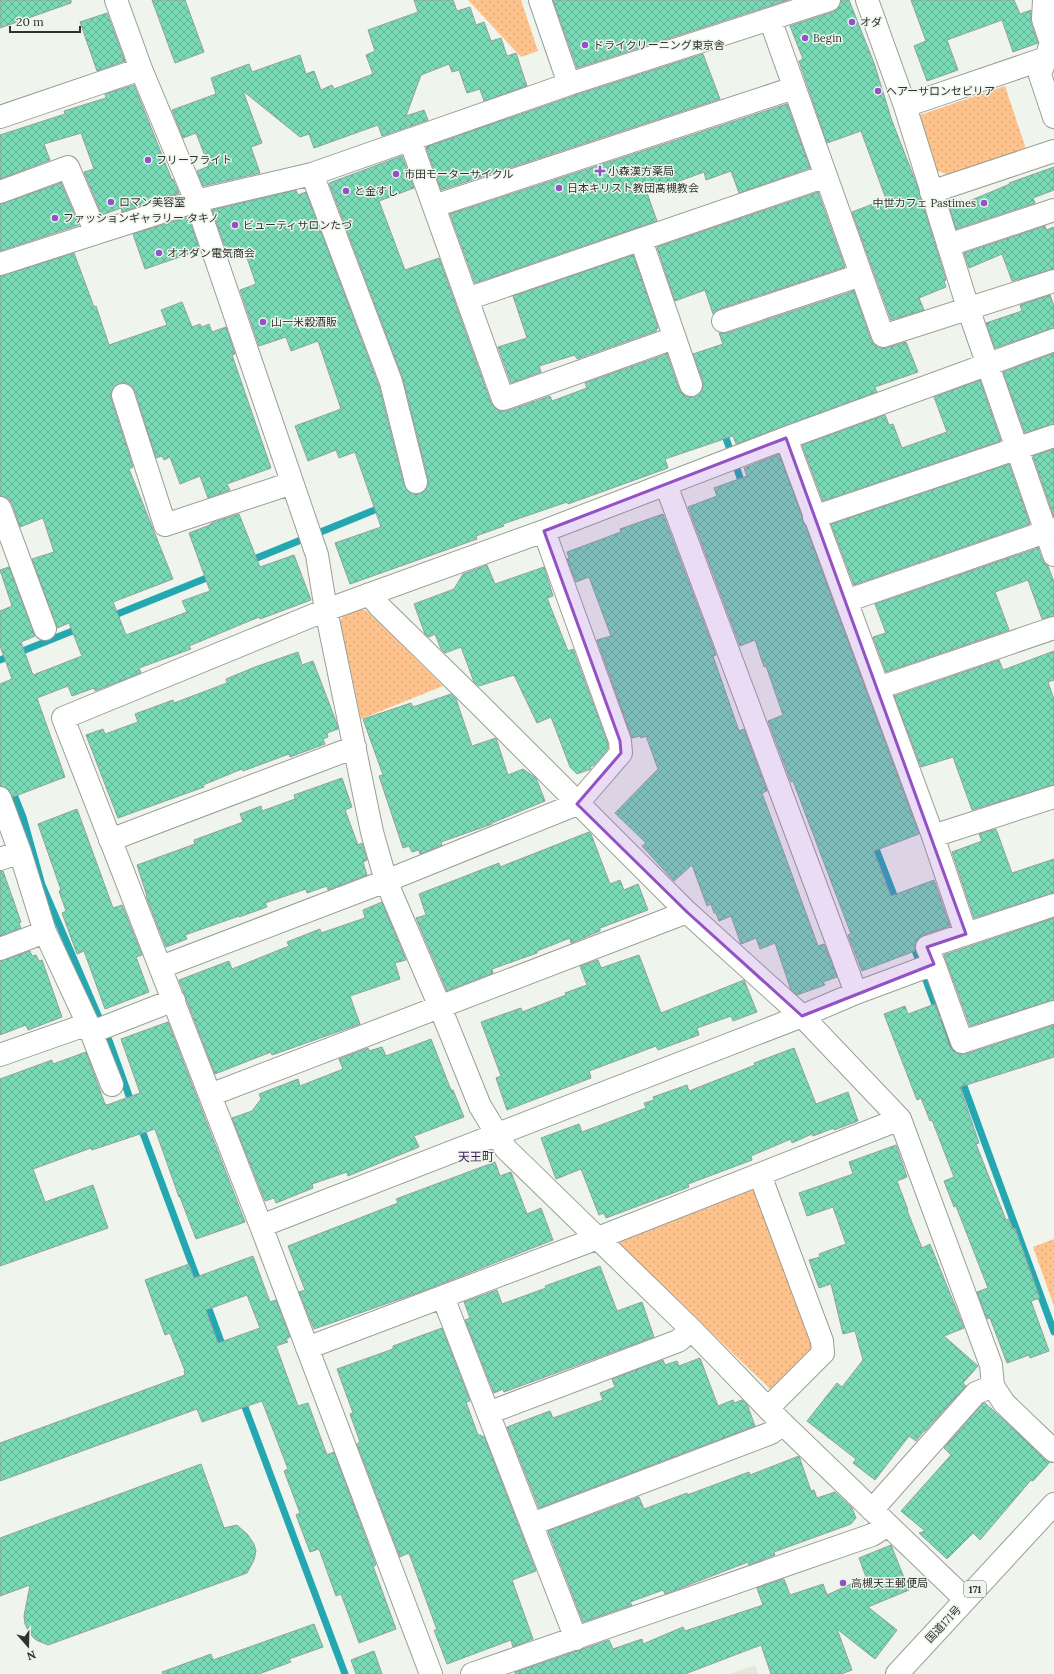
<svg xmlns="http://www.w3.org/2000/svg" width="1054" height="1674" font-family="Lora,'Noto Sans JP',serif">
<defs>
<pattern id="grass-dots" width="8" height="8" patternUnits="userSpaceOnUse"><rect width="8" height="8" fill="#fec38c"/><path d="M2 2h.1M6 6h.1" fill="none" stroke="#daa879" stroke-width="1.8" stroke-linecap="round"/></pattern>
<pattern id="building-cross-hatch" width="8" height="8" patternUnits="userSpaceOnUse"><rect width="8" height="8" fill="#78dab7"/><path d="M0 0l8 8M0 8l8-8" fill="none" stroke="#63b195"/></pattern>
</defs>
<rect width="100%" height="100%" fill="#eff5ec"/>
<!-- built -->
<path fill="#e0eada" d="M755,1665L758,1674H730Z"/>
<!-- grass -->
<path fill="url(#grass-dots)" d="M468,0H521L538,51L521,57Z
M1005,86L1026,149L950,176L936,170L917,116Z
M357,608L367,611L443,686L361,719L340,622L344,613Z
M748,1186L758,1191L814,1344L812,1353L780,1389H770L618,1243L620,1235Z
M1054,1239V1306L1033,1247Z"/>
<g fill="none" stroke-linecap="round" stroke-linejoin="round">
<!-- stream -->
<path stroke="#24a7b1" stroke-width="7" d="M723,430L743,486
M247,562L382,507
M110,617L214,575
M0,660L80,628
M11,787L23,817L42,885L110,1043L132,1104
M873,841L897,903
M912,942L938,1013
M942,1023L954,1056
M961,1078L1054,1332
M140,1125L200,1286
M206,1301L224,1350
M242,1399L345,1674"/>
</g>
<!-- building -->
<path fill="url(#building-cross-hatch)" stroke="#95a09c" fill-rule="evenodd" d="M0,0H71V3L0,28Z
M152,0H185L204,52L175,63Z
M414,0H453L457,11L470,7L476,25L484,22L491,41L501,38L507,56L516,53L527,86L484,101L480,89L467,93L459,70L452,72L449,64L421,75L406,116L424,110L428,120L382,136L378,125L314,148L309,134L300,137L243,91L262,143L251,147L260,173L203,186L197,171L209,166L196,133L183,138L172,110L216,94L211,78L249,64L252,72L300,55L306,74L314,71L321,90L332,85L334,89L373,74L366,55L375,51L368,30L418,12Z
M553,0H788L577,68Z
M841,0H849L874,63L892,121L917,185L946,280L944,281L946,287L919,298L924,310L891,320L852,212L886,199L861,131L827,143L799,61L803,59L790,26L833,12L838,8Z
M911,0H1014L1020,14L1031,10V23L1038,43L1013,52L1002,20L947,40L958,70L927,81L914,46L926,41Z
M107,13L125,61L97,71L80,22Z
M703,54L720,99L441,190L426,147L573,96Z
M134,85L172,180L173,179L179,193L122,212L121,208L102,215L84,172L94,169L81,133L44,144L50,160L0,179V135L65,114L64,111L106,98L105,94Z
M787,104L810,168L739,193L731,171L706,180L704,172L647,193L657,221L475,283L450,214Z
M402,156L414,188L379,201L405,270L439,258L491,403L495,408L500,411H507L550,396L552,401L587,388L585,383L667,354L679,389L683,394L688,397H695L700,393L703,387V381L693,354L723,344L719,333H727L854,291L871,340L875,345L880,348H886L906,342L918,372L875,387L877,392L736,444L733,436L665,459L668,468L568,504L567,502L503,524L504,526L476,536L477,539L350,584L335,543L381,527L355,452L339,458L336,450L308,461L295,426L341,409L318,341L291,351L286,337L259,346L240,290L256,284L244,249L228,255L212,210L296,190L298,195L306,192L379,386L404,485L407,490L412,494H419L425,491L428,486V479L403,379L329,183Z
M1054,167V190L1033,198L1035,203L956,229L949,205L961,200L962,204L1010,184L1009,183Z
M61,183L79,225L0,251V204Z
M818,192L845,267L719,309L713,314L705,290L675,301L657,247Z
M188,217L200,250L145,269L133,234Z
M1045,226L1046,230L1054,227V269L1012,281L1002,254L969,268L964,253Z
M74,253L94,307L96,306L109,345L167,325L161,310L182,302L192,327L200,324L202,327L209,324L212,332L226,327L235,354L232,355L271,468L227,484L230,490L208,498L200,476L180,484L170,457L164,460L162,456L156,458L135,391L132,386L126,383H120L114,387L111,392V398L133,467L129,469L173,579L113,602L126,635L187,612L182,601L210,591L189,533L210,525V524L214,522L239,514L260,567L294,555L311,600L260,619L259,617L189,646L191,649L139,668L141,673L95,691L94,688L72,696L68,686L37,698L65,777L13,797L8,789L0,786V684L12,679L0,646V611L12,606L0,570L9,567L35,636L21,642L33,675L82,656L69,623L57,628L32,559L54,552L43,518L20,527L12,503L8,498L0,496V276Z
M633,255L658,327L656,331L577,359L575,355L539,366L541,372L511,383L498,347L527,338L513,296Z
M1050,295L1054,306V328L995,348L986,323L1022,311L1020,305Z
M1054,353V424L1025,433L1003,372Z
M980,380L1001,441L823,501L802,445L885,415L889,425L893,424L902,448L947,432L934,397Z
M1054,449V517L1033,456Z
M779,454L919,834L874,851L891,896L934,880L950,926L923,935L918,939L915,945V951L862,971L848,935L851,934L793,781L791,782L768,721L783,715L766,666L764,667L755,640L740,646L688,507L717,496L714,488L747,476L744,468Z
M1009,464L1030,524L854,585L831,524Z
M663,514L716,655L713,656L739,731L744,729L767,791L762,793L818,946L824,944L837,977L823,982L825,985L797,995L791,990L775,943L760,949L756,938L741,944L731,916L719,921L716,913H714L711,904L707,906L692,865L674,881L642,846L646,843L615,813L658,769L646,736L641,738L640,736L632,738L597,640L611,636L589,577L576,582L567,559L569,558L567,552L621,532L620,529Z
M1038,548L1042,559L1048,566L1054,582V616L1042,619L1028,580L995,592L1009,630L886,672L873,637L886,633L875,604Z
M487,565L495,584L544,567L553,596L547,598L568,651L573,649L608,744V749L594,765L590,767L591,769L577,774L570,767L551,717L537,723L514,675L479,686L474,682L461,647L445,653L441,649L435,634L429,637L425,634L414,604L454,589L463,574Z
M1054,651V680L1048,682L1054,699V785L972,810L953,757L921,767L894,696L999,660L1003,670Z
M298,652L302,665L313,661L337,724L338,729L327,733L328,737L323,739L325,744L290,757L289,754L243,771L242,769L203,785L204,787L118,818L86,735L103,729L105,734L138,722L135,714L173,700L174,703L227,683L226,679L255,667Z
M451,694L456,699L472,746L496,738L508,775L523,769L533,776L536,778L545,801L492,823V824L441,842L442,845L420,854L419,850L412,852L409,846L403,848L379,776L383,775L363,719L411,703L413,707Z
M342,778L352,807L345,810L358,845L362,843L367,860L363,862L367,875L328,890L327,886L307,893L306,889L265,903L267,907L239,917V916L185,935L187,939L166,947L146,896H147L137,865L195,844L194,840L243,822L240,814L261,806L262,811L295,799L294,795Z
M77,809L113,908L122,905L142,955L136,957L149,992L105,1009L84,951L77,954L62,913L66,911L59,891L61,890L38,824Z
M996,829L1012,873L1054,859V893L974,918L952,852L982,841L979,834Z
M589,832L591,834L610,884L620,880L624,890L638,884L648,910L600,928V931L571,943L570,938L537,951V953L492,969L493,973L447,991L416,918L426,915L419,894L499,863L500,867Z
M0,871H3L21,922L19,923L21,928L0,936Z
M382,902L406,960L395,963L400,979L350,996L360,1024L272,1055L271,1052L215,1074L179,980L229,961L232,969L289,946L287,942L320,929L321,933L365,918L363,910Z
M1054,918V1000L970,1026L944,955Z
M30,951L32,956L36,955L39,961L42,960L62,1017L28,1030L26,1025L0,1035V961Z
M639,955L661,1013L744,980L757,1012L733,1021L731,1016L697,1028L699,1035L658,1050L656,1046L589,1071L591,1078L507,1110L496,1078L501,1076L481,1022L521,1008L522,1012L566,995L565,993L587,985L580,966L598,960L601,968Z
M935,1004L950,1047L954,1052L960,1054H966L1054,1025V1057L960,1087L979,1143L976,1144L1006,1220L1009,1219L1013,1229L1015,1228L1040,1298L1031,1301L1049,1351L1030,1358L1029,1355L1007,1363L990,1318L987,1319L977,1292L988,1288L956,1206L954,1207L944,1181L954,1177L932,1120L930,1121L921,1098L917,1100L884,1014L905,1006L908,1014Z
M168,1022L245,1222L196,1239L180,1197H179L155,1129L92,1150L91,1148L33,1169L45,1202L93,1185L108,1228L0,1266V1079L52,1060L53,1064L86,1052L105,1104L107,1105L140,1093L121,1039Z
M431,1039L451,1090H453L464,1117L414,1136L419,1147L348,1176L347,1172L312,1184L313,1188L276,1203L274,1198L265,1201L232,1118L252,1111L261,1099L259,1094L298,1079L300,1086L343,1069L339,1059L368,1048L369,1051L382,1047L386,1056Z
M794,1048L816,1104L848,1092L858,1121L834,1130V1128L813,1136L812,1134L792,1143L791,1139L751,1156L752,1160L688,1184L689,1187L606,1218L604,1213L599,1215L581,1169L556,1179L541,1138L579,1124L582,1132L646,1108L644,1103L654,1100L653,1097L687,1085L689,1091L755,1065L754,1063Z
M896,1145L907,1177L897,1181L908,1210H907L922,1248L930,1244L964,1328L944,1336L978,1366L963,1383L966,1386L925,1431H924L916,1441L909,1436L875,1480L853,1463L856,1459L807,1421L837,1383L842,1387L863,1360L855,1331L843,1334L831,1284L819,1288L809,1260L820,1257L819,1254L846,1244L833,1207L807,1216L799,1193L853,1174L849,1162Z
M495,1162L500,1176L511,1172L527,1214L541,1208L553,1240L423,1291L314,1329L299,1292L305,1290L288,1246L398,1203L396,1199Z
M253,1256L270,1302L276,1300L290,1337L286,1339L288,1342L276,1346L298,1406L308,1403L327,1455L334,1452L376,1565L373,1566L396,1629L359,1643L341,1594L336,1596L319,1549L310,1552L296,1515L300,1513L284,1471L288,1469L262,1401L202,1422L197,1409L0,1481V1443L185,1375L184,1371H185L170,1333L165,1335L145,1280L189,1264L194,1278ZM247,1295L260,1328L218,1343L206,1310Z
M600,1266L617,1311L642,1302L654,1337L504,1392L503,1389L494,1393L465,1320L470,1318L464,1302L497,1290L502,1304L546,1288L545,1286Z
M442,1328L470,1401L466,1402L478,1435H481L482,1437L484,1436L536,1571L512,1580L533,1639L513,1647L511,1640L447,1664L434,1630H437L409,1553L400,1557L357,1444L360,1442L350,1414L353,1413L337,1369L393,1349V1346Z
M700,1358L718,1406L733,1400L734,1403L742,1400L747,1404L755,1426L539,1508L507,1427L550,1411L553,1418L603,1400L600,1393L615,1387L612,1379L663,1360L665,1365L677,1361L679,1366Z
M983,1403H985L1050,1462L1033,1481L1031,1480L980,1540L973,1533L947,1559L919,1533L925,1531L901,1511L951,1455L944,1448Z
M799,1456L811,1491L814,1490L817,1498L835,1492L852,1508L856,1518L851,1524L774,1552L775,1555L749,1565L748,1562L665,1594L663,1590L630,1602L632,1605L583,1622L548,1531L639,1497L644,1509L687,1493V1495L749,1472L750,1475Z
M201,1464L224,1528L237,1525L248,1535L254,1544L256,1551L254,1560L247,1573L48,1645L36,1640L30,1634L25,1624L24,1616L30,1585L0,1596V1538Z
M891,1545L909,1590L868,1607L897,1630L875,1659L837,1629L852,1670L841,1674H771L761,1645L685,1674H515V1672L609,1640L613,1649L642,1639L643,1644L683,1627L685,1631L763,1605L757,1588L784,1579L790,1595L823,1584L827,1595L866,1577L859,1558Z
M314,1624L323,1647L289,1659L291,1662L259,1674H163L162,1672L211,1654L213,1660Z
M374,1651L382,1674H356L351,1660Z"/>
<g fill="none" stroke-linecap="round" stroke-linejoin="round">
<!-- minor casing -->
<g stroke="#999f96" stroke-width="24">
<path id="minor" d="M116,0L141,69L196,201L317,555L326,610L372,832L386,881L440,1007L480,1106L506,1149L692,1330L783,1424L965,1599
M540,0L569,84
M867,0L905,106L968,308L1054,555
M1044,0L1043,19L1051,43L1040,75L1054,117
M770,19L883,336L1054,281
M905,106L1046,58
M0,117L141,69
M410,140L503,399L674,338
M312,174L391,382L416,482
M0,192L68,167L96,233
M931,192L1054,151
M434,206L794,88
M641,240L691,385
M948,245L1054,210
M0,264L196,201L312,174L569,84L829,0
M467,299L826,176
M723,321L861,275
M123,395L165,525L292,483
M786,438L933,836
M666,485L856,993
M0,508L45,629
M814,517L1054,436
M369,594L380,607L477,702L687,912L802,1016L900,1119
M846,601L1054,529
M878,688L1054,628
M0,798L20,852L45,932L88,1024L112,1085
M110,840L355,747
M0,859L20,852
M966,934L933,836L1054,797
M0,949L45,932
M934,964L927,947L1054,905
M161,967L386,881L577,804L621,753L620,741L544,531
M92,1032L174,1000
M0,1055L88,1024
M210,1095L687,912
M760,1175L822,1341L823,1353L768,1408
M261,1226L802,1016L856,993L934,964L962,1042L1054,1012
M443,1297L576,1639
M307,1348L598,1238L900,1119L991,1365L993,1386L1004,1403L1054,1451
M488,1413L678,1341L692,1330
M872,1510L976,1393L993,1386
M532,1524L771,1433L783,1424
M431,1674L261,1226L63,718L326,610L544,531L786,438L1054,340
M472,1674L872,1535L888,1525"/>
</g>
<!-- highway casing -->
<g stroke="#999f96" stroke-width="24">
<path id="highway" d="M897,1674L1054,1504"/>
</g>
<!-- minor -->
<use href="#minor" stroke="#fff" stroke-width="22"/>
<!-- highway -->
<use href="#highway" stroke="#fff" stroke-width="22"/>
</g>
<!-- marked area -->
<path fill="#9351c6" fill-opacity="0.2" stroke="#9351c6" stroke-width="3" stroke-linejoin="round" d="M786,438L966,934L927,947L934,964L802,1016L687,912L577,804L621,753L620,741L544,531Z"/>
<!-- markers -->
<g fill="#9351c6" stroke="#eff5ec" stroke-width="1.5">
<circle cx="852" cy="22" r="4"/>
<circle cx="805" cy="38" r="4"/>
<circle cx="585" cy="45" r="4"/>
<circle cx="878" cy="91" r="4"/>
<circle cx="148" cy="160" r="4"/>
<path d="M598 165h4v4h4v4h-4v4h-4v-4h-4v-4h4z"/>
<circle cx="396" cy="174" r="4"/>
<circle cx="559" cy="188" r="4"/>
<circle cx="346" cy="191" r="4"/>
<circle cx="111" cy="202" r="4"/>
<circle cx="984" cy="203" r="4"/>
<circle cx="55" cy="218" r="4"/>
<circle cx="235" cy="225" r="4"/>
<circle cx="159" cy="253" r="4"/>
<circle cx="263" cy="322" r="4"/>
<circle cx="843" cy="1583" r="4"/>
</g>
<g text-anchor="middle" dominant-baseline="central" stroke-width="3" stroke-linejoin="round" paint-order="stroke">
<!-- shield labels -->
<rect fill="#eff5ec" stroke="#696c67" stroke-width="1" x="964" y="1581" width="22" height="16" rx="3"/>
<g font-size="10" font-weight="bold" fill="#2f322e">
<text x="975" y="1589">171</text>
</g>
<!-- poi labels -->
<g font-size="11" fill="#2f322e" stroke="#eff5ec" text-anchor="start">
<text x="860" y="22">オダ</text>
<text x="813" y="38">Begin</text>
<text x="593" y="45">ドライクリーニング東京舎</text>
<text x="886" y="91">ヘアーサロンセビリア</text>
<text x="156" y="160">フリーフライト</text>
<text x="608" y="171">小森漢方薬局</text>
<text x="404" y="174">市田モーターサイクル</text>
<text x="567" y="188">日本キリスト教団髙槻教会</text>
<text x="354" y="191">と金すし</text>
<text x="119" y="202">ロマン美容室</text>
<text x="976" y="203" text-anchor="end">中世カフェ Pastimes</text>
<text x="63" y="218">ファッションギャラリー タキノ</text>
<text x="243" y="225">ビューティサロンたづ</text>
<text x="167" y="253">オオダン電気商会</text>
<text x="271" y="322">山一米穀酒販</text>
<text x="851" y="1583">高槻天王郵便局</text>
</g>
<!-- street labels -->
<g font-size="11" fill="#2f322e" stroke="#eff5ec">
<text transform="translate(943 1624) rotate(-47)">国道171号</text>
</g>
<!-- neighbourhood labels -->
<g font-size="12" fill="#3c1d55" stroke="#eff5ec">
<text x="476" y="1156">天王町</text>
</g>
</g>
<!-- north arrow -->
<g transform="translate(28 1646) rotate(160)" stroke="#eff5ec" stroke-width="3" paint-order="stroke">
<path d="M0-3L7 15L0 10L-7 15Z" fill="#2f322e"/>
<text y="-6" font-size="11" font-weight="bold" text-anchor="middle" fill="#2f322e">N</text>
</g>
<!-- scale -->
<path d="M10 26v6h70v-6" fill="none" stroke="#2f322e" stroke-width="2"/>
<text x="16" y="26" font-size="12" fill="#2f322e" stroke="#eff5ec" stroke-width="3" paint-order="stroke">20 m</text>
</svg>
